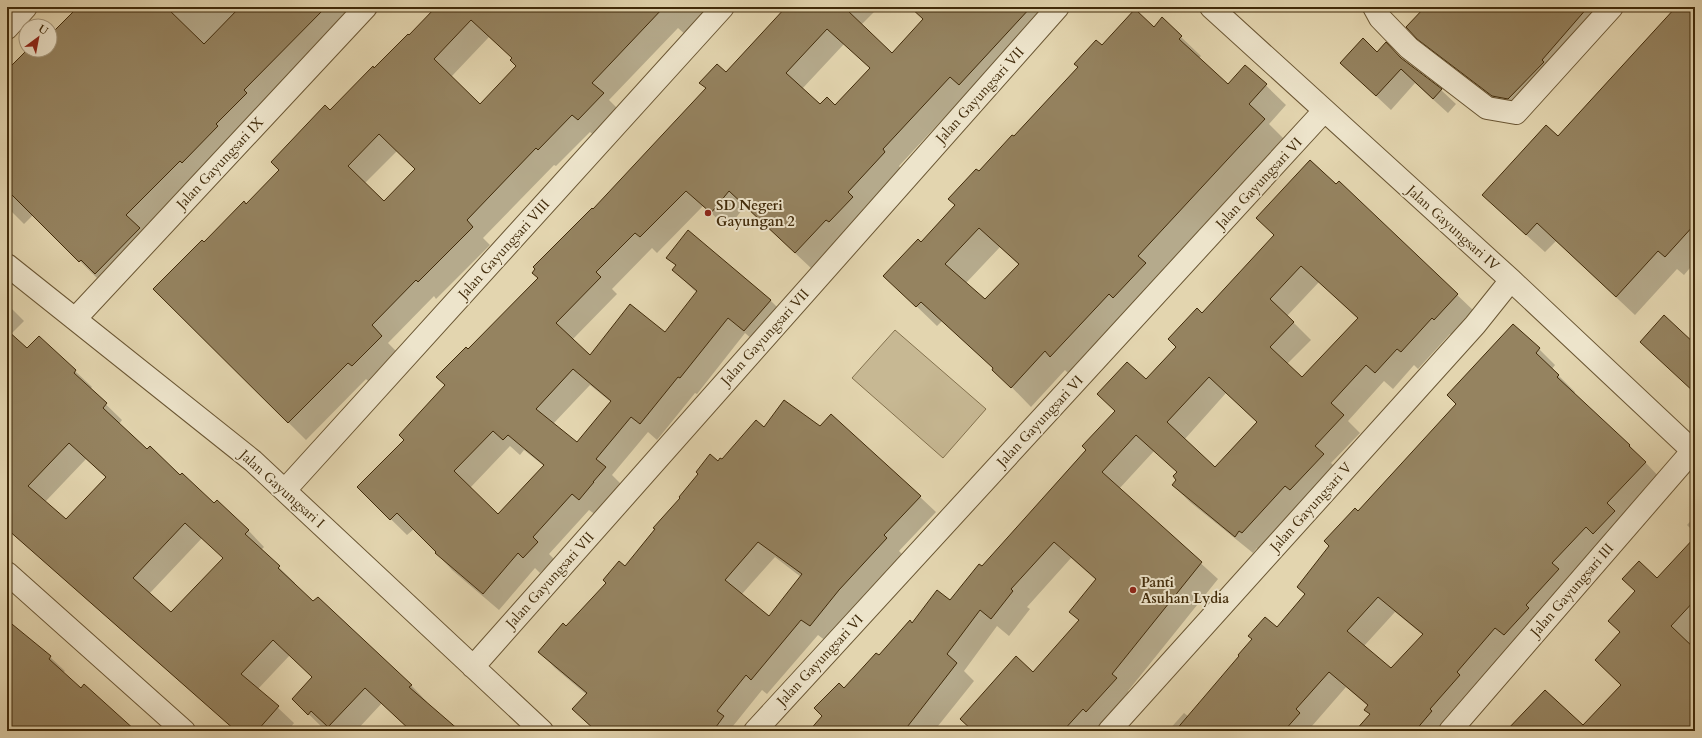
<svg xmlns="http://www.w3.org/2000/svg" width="1702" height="738" font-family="Cardo,serif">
<rect width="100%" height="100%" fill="#e3d5af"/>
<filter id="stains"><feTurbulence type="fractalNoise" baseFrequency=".005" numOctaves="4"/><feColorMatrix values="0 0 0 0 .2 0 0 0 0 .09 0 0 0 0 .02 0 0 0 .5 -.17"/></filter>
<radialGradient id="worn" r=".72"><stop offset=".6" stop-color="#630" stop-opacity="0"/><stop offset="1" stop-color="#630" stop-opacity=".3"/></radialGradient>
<!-- green -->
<path fill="#c7b893" stroke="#84724e" d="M895,330L986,409L943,458L852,378Z"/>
<!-- shadow -->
<path fill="#0003" fill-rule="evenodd" d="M79,7H361L144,234L157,247L114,291L98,279L33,215L24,224L7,207V71L28,50H50V37Z
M438,7H711L687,36L678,28L609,100L620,111L596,137L590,132L556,166L554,165L483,238L490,245L436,299L434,296L388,343L399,354L370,383L366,379L306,440L154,289L246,205L281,170L330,111L409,37ZM489,37L513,58L518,66L480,105L451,77ZM397,151L416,170L384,202L365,183Z
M788,7H879L861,25L892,54L924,20L913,7H1064L976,100L967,93L899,166L901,169L863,209L869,214L812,269L745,206L728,228L703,206L657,253L652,248L612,289L617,294L572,340L590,357L666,333L697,293L673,270L676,266L668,257L688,231L771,301L787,317L761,347L745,333L697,394L695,393L657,440L648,432L612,475L621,484L596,515L589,510L549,554L554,559L540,573L535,568L499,610L452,570L414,529L407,535L358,487L405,440L447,385L468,350L539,278L593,210L726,74ZM844,44L871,69L835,107L820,106L802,89ZM590,385L611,402L577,444L553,424ZM510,446L520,455L524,450L544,466L498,515L470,488Z
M1426,7H1615L1507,110L1433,53L1408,27Z
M1679,7H1695V262L1684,275L1677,269L1635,315L1556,241L1545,252L1502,213L1558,137Z
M1154,28L1181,37L1201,56L1199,58L1228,85L1246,66L1286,105L1269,124L1284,139L1157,276L1165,284L1071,376L1065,370L1031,407L994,369L942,321L937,326L885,276L921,243L956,205L979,172L1102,46ZM1000,247L1019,265L985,301L966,283Z
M1377,53L1402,60L1441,90L1456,104L1448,113L1415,83L1391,110L1341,63Z
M1339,182L1475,312L1452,336L1450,334L1418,369L1414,365L1393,389L1384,381L1348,421L1360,433L1331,463L1340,472L1259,550L1257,548L1253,553L1190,502L1173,485L1178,480V472L1154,451L1119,489L1218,579L1128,691L1133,696L1095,731H973L961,719L1033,673L1080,621L1070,612L1096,580L1071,558L1027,607L1030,609L1009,636L997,626L964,671L974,681L934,731H810L844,690L913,624L950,601L982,568L1146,381L1178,348L1202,314ZM1319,282L1358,319L1302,378L1287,364L1311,340L1287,316ZM1226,393L1257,422L1215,468L1184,440Z
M7,304L24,321L11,334L27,350L39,337L92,387L90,389L122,420L119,424L147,450L248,530L264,547L261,550L295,583L294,585L411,685L427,702L426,703L457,729L459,727L464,731H409L410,730L382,703L356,731H332L328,727L325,730L293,699L313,677L290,655L258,689L294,723L288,731H236L7,529ZM86,459L107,478L66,521L45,502ZM202,538L224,558L172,613L149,594Z
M1539,349L1555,365L1552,369L1575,392L1574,394L1630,446L1661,479L1445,731H1357L1371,715L1366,710L1368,706L1346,687L1312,726L1315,731H1168L1184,713L1189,717L1277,629L1306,595L1358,512ZM1395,612L1423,635L1391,669L1364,646Z
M764,429L920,497L936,512L899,551L902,554L855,606L826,641L818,635L767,694L762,690L733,726L738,731H596L574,709L587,695L555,668L540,652L625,567L718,462ZM775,557L801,577L769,618L742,594Z
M1695,516V533L1687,525Z
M1695,539V731H1508L1583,727L1622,685L1621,632L1658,579Z
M7,621L50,657L65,671L63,673L81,690L135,731H7Z"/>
<!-- building -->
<path fill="#958360" stroke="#412b0a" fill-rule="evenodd" d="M78,7H166L204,44L240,7H326L244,90L247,93L216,124L218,126L182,163L180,161L126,215L140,228L95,274L81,260L79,262L7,190V70L27,50H50V35Z
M436,7H664L592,83L604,93L578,120L572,115L538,150L536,148L467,220L473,227L418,282L416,280L372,325L382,336L352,366L348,363L288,423L153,289L202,240L204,242L244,201L246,204L279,170L271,162L325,105L330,110L373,66L374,68L408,34L409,35ZM471,20L512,58L510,60L516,66L480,104L434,59ZM379,134L415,169L384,201L348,166Z
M786,7H848L846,9L892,53L923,19L910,7H1031L959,85L950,77L883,149L885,152L848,192L853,197L829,222L826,220L795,253L729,191L711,213L686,191L640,237L635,233L596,272L601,277L556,323L590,355L630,304L665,332L697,291L672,270L676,265L666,258L688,230L771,300L744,331L728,318L680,378L678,377L640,424L631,417L596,459L606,467L593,482H594L579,500L572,494L533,537L538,542L523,558L518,553L483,594L435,553L436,552L397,513L390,520L357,487L404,440L399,435L445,385L436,377L466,347L468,349L538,278L532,273L535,269L533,267L592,208L593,209L706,88L699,83L717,64L726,72ZM827,29L870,68L835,105L827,97L820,104L786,73ZM573,369L611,401L577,442L536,409ZM493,431L503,440L508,435L544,465L498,514L454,471Z
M1425,7H1588L1542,60L1544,62L1508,99L1492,96L1417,39L1406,27Z
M1676,7H1695V224L1665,257L1658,251L1616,297L1537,223L1526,235L1482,195L1546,125L1558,136Z
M1135,9L1154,27L1162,17L1182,36L1179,39L1228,84L1245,65L1267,84L1249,104L1265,119L1138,256L1146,263L1113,298L1109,294L1050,357L1045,351L1011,388L992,370L993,368L921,302L916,307L883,276L918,239L921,242L955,205L948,199L976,169L979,171L1012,135L1014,136L1078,67L1074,64L1096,40L1102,45ZM979,228L1019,264L985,299L945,264Z
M1363,38L1377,52L1386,42L1401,58L1442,89L1433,99L1401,69L1376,96L1340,63Z
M1310,160L1336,184L1339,181L1458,294L1434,320L1432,318L1401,352L1397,349L1375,373L1366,365L1331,403L1344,415L1315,446L1324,454L1290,490L1285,486L1242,533L1239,531L1235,537L1172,485L1176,480L1173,476L1177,472L1136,435L1102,472L1202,562L1112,674L1117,678L1086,712L1083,709L1063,731H973L960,719L1016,656L1033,672L1079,620L1069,612L1096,579L1054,542L1011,589L1013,591L991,619L980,610L947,654L957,663L904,731H809L822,716L814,708L839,683L844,688L876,653L879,655L910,620L912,623L937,590L950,600L979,564L982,566L1086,450L1082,446L1115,411L1097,394L1127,362L1146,379L1176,347L1168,339L1197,308L1202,313L1274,235L1256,218ZM1301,266L1358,318L1302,377L1270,347L1294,322L1270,299ZM1209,377L1257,422L1215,467L1167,422Z
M1664,315L1695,344V393L1640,342Z
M1513,324L1540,348L1536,353L1559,375L1557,377L1630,445L1629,446L1646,462L1607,503L1615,511L1593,534L1586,527L1552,563L1559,569L1526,605L1529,608L1504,635L1495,628L1457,672L1460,675L1430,709L1432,711L1415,731H1355L1370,714L1364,710L1368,705L1329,672L1296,709L1300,713L1284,731H1175L1239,656L1238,655L1252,639L1248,636L1265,617L1277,627L1305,594L1297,587L1329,546L1324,541L1355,508L1358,511L1456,404L1447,395ZM1378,597L1423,634L1391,668L1347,631Z
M7,330L27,348L39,336L76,370L74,373L107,403L103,408L147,449L150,446L180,475L182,473L214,503L217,500L249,530L245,534L280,566L278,568L313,601L318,597L412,685L409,687L460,731H411L365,688L328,727L311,711L308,715L292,699L312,677L273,640L241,674L279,706L257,731H236L32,551L7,529ZM69,443L106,477L66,519L28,486ZM185,523L223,558L171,612L133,578Z
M784,400L820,426L831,414L921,496L884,535L887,538L839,590L810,626L801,620L751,680L746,675L717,711L724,716L713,731H596L572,709L587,693L538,652L563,623L566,626L606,583L603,580L619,561L625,566L655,529L653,528L680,498L679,497L698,474L696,472L710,454L718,461L720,458L722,459L756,420L764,427ZM758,542L802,574L769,616L725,580Z
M1695,537V600L1671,626L1695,649V731H1506L1545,690L1583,725L1621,685L1595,660L1620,632L1608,621L1635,591L1622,579L1639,561L1657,578Z
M7,620L51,656L49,659L81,688L84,684L136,731H7Z"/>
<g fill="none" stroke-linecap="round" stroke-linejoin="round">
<!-- street casing -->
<g stroke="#6a5633" stroke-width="24">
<path id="street" d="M1211,7L1511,280L1693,451
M1374,7L1380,18L1409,48L1487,108L1516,113L1612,7
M7,28L26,7
M7,265L253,461L542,731
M75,319L366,7
M285,490L723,7
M7,573L184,731
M473,667L1058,7
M755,731L1324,111
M1109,731L1475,325L1511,280
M1450,731L1695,448"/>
</g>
<!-- street -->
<use href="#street" stroke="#ede4cb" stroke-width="22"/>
</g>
<!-- markers -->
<g fill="#8f2418" stroke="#ede4cb" stroke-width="1.5">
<circle cx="708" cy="213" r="4"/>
<circle cx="1133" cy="590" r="4"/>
</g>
<g text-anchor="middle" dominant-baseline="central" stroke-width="4" stroke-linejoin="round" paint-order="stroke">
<!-- street labels -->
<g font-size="14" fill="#412b0a" stroke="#ede4cb">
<text transform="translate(980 95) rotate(-48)">Jalan Gayungsari VII</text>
<text transform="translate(220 163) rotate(-47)">Jalan Gayungsari IX</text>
<text transform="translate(1259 183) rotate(-47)">Jalan Gayungsari VI</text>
<text transform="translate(1453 228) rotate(42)">Jalan Gayungsari IV</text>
<text transform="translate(504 249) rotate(-48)">Jalan Gayungsari VIII</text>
<text transform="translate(765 337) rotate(-48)">Jalan Gayungsari VII</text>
<text transform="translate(1040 421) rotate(-47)">Jalan Gayungsari VI</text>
<text transform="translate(282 489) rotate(42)">Jalan Gayungsari I</text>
<text transform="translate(1311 507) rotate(-48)">Jalan Gayungsari V</text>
<text transform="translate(550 580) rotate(-48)">Jalan Gayungsari VII</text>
<text transform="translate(1572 590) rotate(-49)">Jalan Gayungsari III</text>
<text transform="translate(820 660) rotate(-47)">Jalan Gayungsari VI</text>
</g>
<!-- poi labels -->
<g font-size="14" font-weight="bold" fill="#412b0a" stroke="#ede4cb" text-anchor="start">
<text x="716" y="205">SD Negeri<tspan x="716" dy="16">Gayungan 2</tspan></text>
<text x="1141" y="582">Panti<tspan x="1141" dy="16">Asuhan Lydia</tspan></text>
</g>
</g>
<!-- margin -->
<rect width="1702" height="738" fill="none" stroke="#e3d5af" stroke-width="24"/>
<rect x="8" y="8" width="1686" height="722" fill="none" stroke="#412b0a" stroke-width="2"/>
<rect x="12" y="12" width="1678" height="714" fill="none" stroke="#412b0a"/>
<!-- north arrow -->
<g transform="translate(38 38) rotate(32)"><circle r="19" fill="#ede4cb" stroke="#a89a7e"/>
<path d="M0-3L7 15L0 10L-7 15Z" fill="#8f2418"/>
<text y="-6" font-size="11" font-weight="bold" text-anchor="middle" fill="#412b0a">U</text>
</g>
<rect width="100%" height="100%" filter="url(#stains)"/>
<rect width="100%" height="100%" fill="url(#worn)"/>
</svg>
